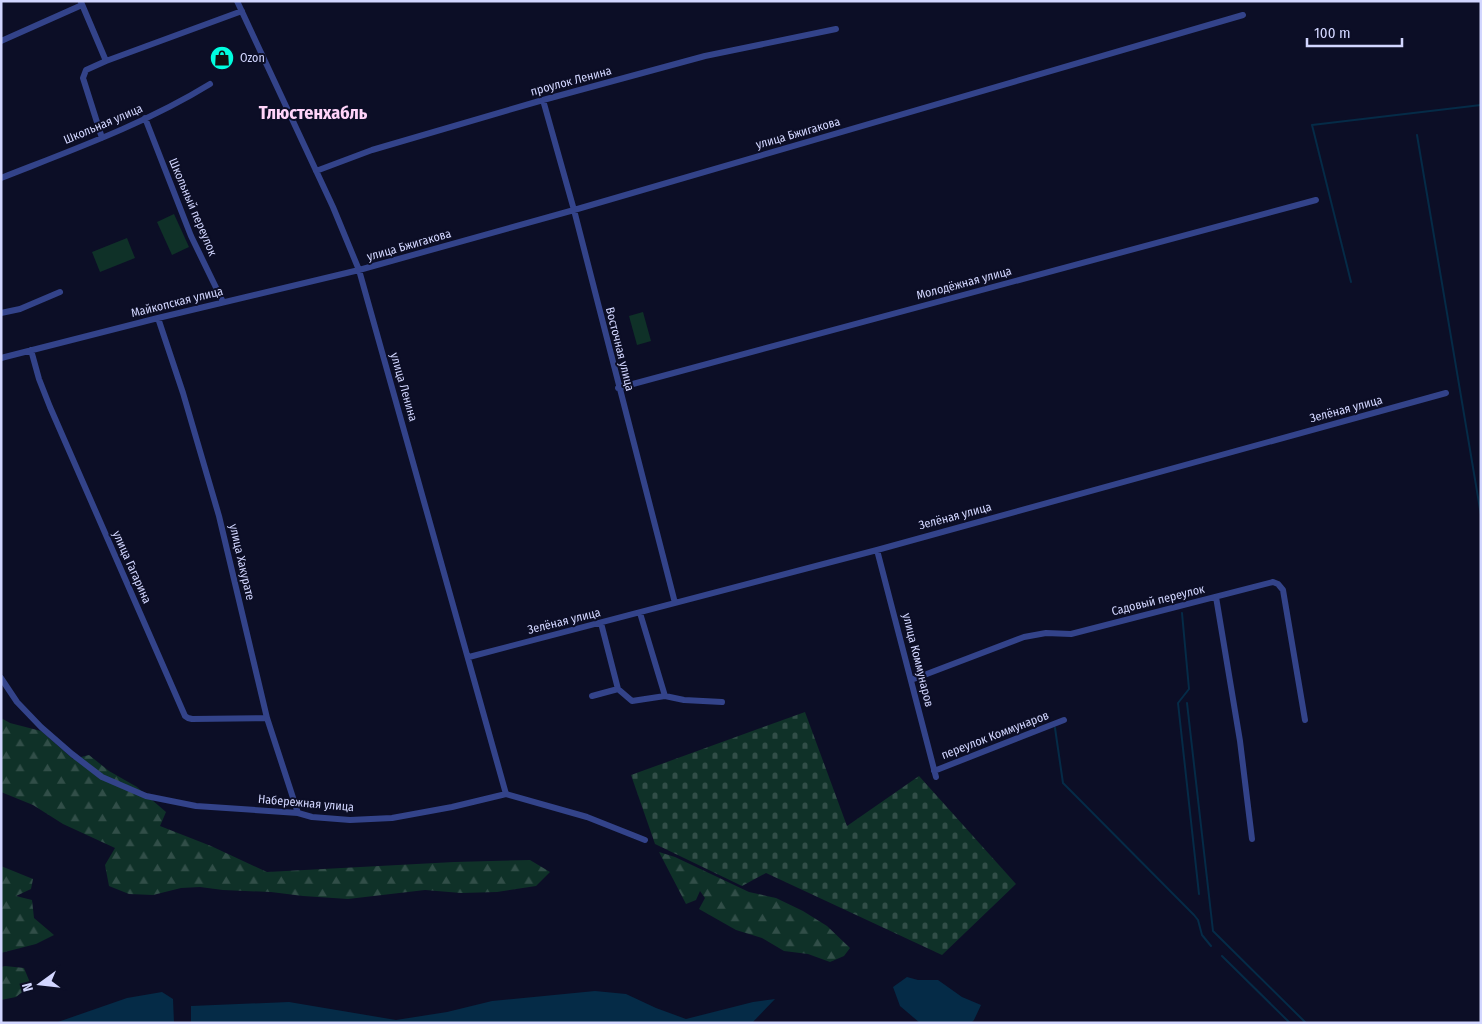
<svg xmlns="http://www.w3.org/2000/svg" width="1482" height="1024" font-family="'Fira Sans Condensed',sans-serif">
<defs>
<pattern id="forest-firs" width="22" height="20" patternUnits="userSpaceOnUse" patternTransform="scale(1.25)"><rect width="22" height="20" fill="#0f3128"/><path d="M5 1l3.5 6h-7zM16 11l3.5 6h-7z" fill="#314e48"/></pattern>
<pattern id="cemetery-stones" width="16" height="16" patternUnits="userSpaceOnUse" patternTransform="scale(1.25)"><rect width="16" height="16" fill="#0f3128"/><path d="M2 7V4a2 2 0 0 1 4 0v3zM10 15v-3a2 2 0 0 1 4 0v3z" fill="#314e48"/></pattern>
</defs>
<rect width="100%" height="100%" fill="#0c0e26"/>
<!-- forest -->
<path fill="url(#forest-firs)" d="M1,718L10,723L41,731L73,759L89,755L109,771L137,787L166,812L160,826L211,846L267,872L454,862L530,860L550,872L536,886L497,892L461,893L425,890L348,899L303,896L271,892L223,890L200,887L181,888L153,895L129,894L109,886L105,865L115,848L63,824L33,805L1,792Z
M659,852L675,857L749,892L776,898L803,911L827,926L850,948L844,956L830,962L808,954L784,951L762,938L736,930L699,909L705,898L700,891L696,900L686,904Z
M1,866L33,879L31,889L16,896L32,900L34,918L54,935L36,944L1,953Z
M5,966L24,968L31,985L16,997L1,1000V967Z"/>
<!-- cemetery -->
<path fill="url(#cemetery-stones)" d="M805,712L847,826L919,776L1016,884L942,955L766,873L742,886L655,844L631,775Z"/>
<!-- park -->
<path fill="#0f3128" d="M174,214L189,247L172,255L157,222Z
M127,238L135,258L100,272L92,252Z
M643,312L651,341L637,345L629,316Z"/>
<!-- water -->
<path fill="#052b47" d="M907,977L918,980H938L962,997L981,1005L974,1020L971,1023H920L900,1006L893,987Z
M595,991L626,994L656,1008L686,1019L753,1002L775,999L752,1023H191V1006L289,1002L396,1020L447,1012L492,1001Z
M162,992L173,999L174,1023H55L127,998Z"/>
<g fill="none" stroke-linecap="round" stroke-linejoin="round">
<!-- stream -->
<path stroke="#052b47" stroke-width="2" d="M1417,135L1481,515
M1351,282L1312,125L1481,105
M1182,613L1189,689L1178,703L1199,894
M1187,703L1213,931L1306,1023
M1055,728L1063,783L1194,915L1198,920L1202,935L1211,946
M1222,956L1290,1023"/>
<!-- street -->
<path stroke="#33438a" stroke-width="6" d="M237,1L333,207L359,270L506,794
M81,2L106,61
M1,41L82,5
M543,100L574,210L675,603
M145,118L191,236L223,302
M102,138L83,78L86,70L106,61L242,11
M316,171L372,150L543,100L705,56L836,29
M1,178C72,150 145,124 210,84
M1,313L20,309L60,292
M158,318L183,393L219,516L267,718L298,813
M31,350L39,379L50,407L185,716L188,718L192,719L267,718
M1,358L158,318L359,270L574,210L1243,15
M618,388L1316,200
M877,550L936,777
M1216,597L1240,741L1252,839
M640,613L665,696L684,700L722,702
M469,657L877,550L1446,393
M1,678L17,702L41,727L72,754L102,777L146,796L196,806L298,813L312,817L350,820L392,818L452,807L506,794L587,817L645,840
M911,680L1024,637L1046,633L1071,634L1273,582L1278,584L1283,590L1305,720
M618,689L632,701L665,696
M592,696L618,689L601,623
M934,771L1064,720"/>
</g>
<!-- icons -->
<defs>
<g id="shop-disc" transform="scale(1.25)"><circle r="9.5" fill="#00fddf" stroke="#0c0e26"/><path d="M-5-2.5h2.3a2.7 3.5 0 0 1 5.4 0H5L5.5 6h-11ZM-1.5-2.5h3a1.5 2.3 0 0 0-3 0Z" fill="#111"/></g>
</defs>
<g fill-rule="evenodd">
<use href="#shop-disc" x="222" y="58"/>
</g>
<g text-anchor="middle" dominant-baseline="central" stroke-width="4" stroke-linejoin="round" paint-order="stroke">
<!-- poi labels -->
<g font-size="12" fill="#d2d6ff" stroke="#0c0e26" text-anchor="start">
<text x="240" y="58">Ozon</text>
</g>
<!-- street labels -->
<g font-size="12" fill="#d2d6ff" stroke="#0c0e26">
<text transform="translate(571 81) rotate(-15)">проулок Ленина</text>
<text transform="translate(103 124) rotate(-23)">Школьная улица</text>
<text transform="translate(798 133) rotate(-16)">улица Бжигакова</text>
<text transform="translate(193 207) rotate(67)">Школьный переулок</text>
<text transform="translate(409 245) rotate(-16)">улица Бжигакова</text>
<text transform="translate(964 283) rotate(-15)">Молодёжная улица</text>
<text transform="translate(177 302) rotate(-14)">Майкопская улица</text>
<text transform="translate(620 349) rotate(76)">Восточная улица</text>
<text transform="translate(404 387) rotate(74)">улица Ленина</text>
<text transform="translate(1346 409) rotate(-15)">Зелёная улица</text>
<text transform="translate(955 516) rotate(-15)">Зелёная улица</text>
<text transform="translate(242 562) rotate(77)">улица Хакурате</text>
<text transform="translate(132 567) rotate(66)">улица Гагарина</text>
<text transform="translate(1158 600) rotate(-14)">Садовый переулок</text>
<text transform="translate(564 621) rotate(-14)">Зелёная улица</text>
<text transform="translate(918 660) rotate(76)">улица Коммунаров</text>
<text transform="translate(995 735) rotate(-21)">переулок Коммунаров</text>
<text transform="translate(306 803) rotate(5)">Набережная улица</text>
</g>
<!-- district labels -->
<g font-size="18" font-weight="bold" fill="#ffd4f9" stroke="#0c0e26">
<text x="313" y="113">Тлюстенхабль</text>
</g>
</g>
<!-- border -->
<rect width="1482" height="1024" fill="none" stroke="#d2d6ff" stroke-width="5"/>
<!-- north arrow -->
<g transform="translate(40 984) rotate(255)" stroke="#0c0e26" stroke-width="4" paint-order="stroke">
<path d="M0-4L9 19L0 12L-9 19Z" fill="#d2d6ff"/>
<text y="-8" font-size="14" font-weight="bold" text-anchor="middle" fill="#d2d6ff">N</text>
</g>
<!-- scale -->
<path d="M1307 38v8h95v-8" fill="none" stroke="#d2d6ff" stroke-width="2.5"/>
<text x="1314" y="38" font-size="15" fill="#d2d6ff" stroke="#0c0e26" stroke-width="4" paint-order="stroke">100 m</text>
</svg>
